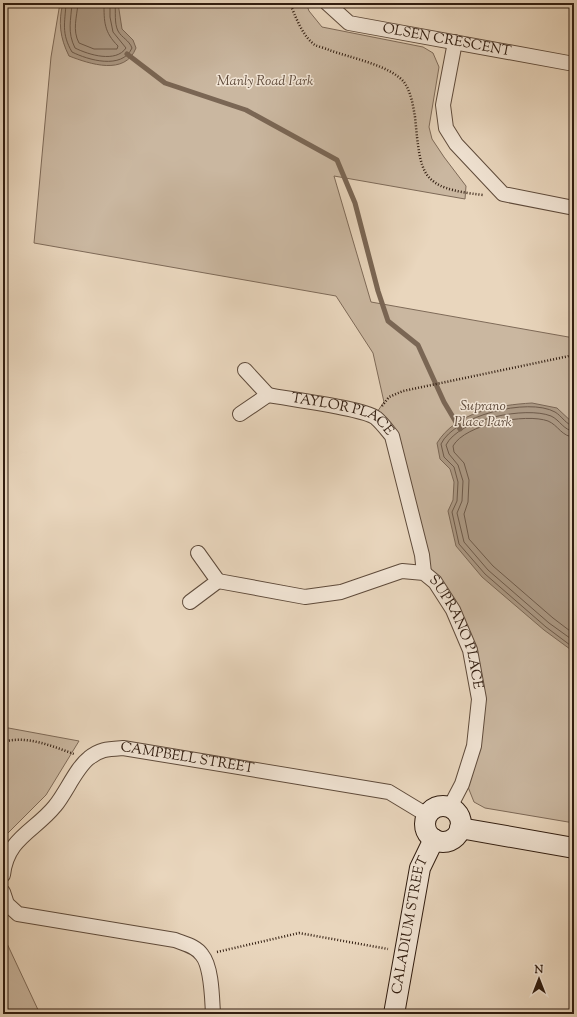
<svg xmlns="http://www.w3.org/2000/svg" width="577" height="1017" font-family="'Sorts Mill Goudy',serif">
<rect width="100%" height="100%" fill="#e9d6bd"/>
<filter id="stains"><feTurbulence type="fractalNoise" baseFrequency=".005" numOctaves="4"/><feColorMatrix values="0 0 0 0 .2 0 0 0 0 .09 0 0 0 0 .02 0 0 0 .5 -.17"/></filter>
<radialGradient id="worn" r=".72"><stop offset=".6" stop-color="#630" stop-opacity="0"/><stop offset="1" stop-color="#630" stop-opacity=".3"/></radialGradient>
<!-- green -->
<path fill="#cab7a0" stroke="#7e6a58" d="M60,3H306L309,11L322,27L423,47L433,53L439,67L429,127L432,139L444,157L466,186L465,199L334,176L371,302L574,338V823L485,808L474,802L468,787L486,699L431,572L394,435L375,415L384,402L373,353L336,296L34,243L51,57Z
M3,727L79,741L46,795L3,838Z
M3,935L40,1014H3Z"/>
<!-- water -->
<path fill="#aa9782" stroke="#7a6654" d="M63,3H118L122,29L133,40L136,48C125,76 90,64 69,56C60,38 58,22 63,3Z
M532,403L557,408L574,424V652L544,630L482,577L456,546L448,511L453,500L454,482L450,469L440,459L437,443C456,412 498,405 532,403Z"/>
<g fill="none" stroke-linecap="round" stroke-linejoin="round">
<!-- shore -->
<path stroke="#6e5a49" stroke-width="1" d="M66,3C65,23 61,33 72,52C88,60 122,70 132,48C129,40 122,38 118,31C114,23 116,12 115,3
M72,3C71,20 67,32 75,48C89,55 116,63 126,48L113,32L110,17V3
M78,3C77,17 72,30 79,43L94,49H117L118,46C104,32 104,22 104,3
M574,426C566,425 562,416 555,412C528,397 454,416 441,444L444,457L454,467L458,482L457,501L452,512L459,544L485,574L546,627L574,648
M574,431C564,431 560,420 551,416C526,406 459,419 446,445L449,454L458,465L463,481L462,501L457,513L464,542L488,570L549,623L574,641
M574,437C562,437 558,425 548,421C526,413 465,424 453,446L454,452L464,463L469,480L468,502L464,514L469,539L493,566L553,618L574,634"/>
<!-- stream -->
<path stroke="#7a6654" stroke-width="5" d="M127,54L165,83L246,110L337,160L355,203L378,291L388,321L418,345L444,402L460,429"/>
<!-- street casing -->
<g stroke="#5f4b3b" stroke-width="16">
<g id="street">
<path id="s1" d="M327,3L349,23L574,64"/>
<path d="M455,42L443,105L446,128L456,144L503,194L574,208"/>
<path id="s2" d="M268,395C288,399 363,408 376,418C382,423 387,430 392,436L422,555L424,573"/>
<path d="M240,414L268,395L245,370"/>
<path id="s3" d="M218,581L305,597L341,592L402,571L424,573L435,582L453,610L470,650L479,699L474,746L462,784L450,807"/>
<path d="M190,602L218,581L198,553"/>
<path id="s4" d="M3,875C7,838 35,831 55,806C66,793 76,768 89,758C100,749 108,749 123,748L389,792L427,815"/>
<path d="M3,892L7,904L18,914L175,940C185,944 196,946 202,955C212,967 212,999 213,1014"/>
</g>
</g>
<!-- secondary casing -->
<g stroke="#311d10" stroke-width="22">
<g id="secondary">
<circle cx="443" cy="824" r="18"/>
<path d="M460,828L574,848"/>
<path id="s5" d="M394,1014L420,868L434,839"/>
</g>
</g>
<!-- path -->
<path stroke="#311d10" stroke-width="2.5" stroke-dasharray="1 2" stroke-linecap="butt" d="M290,3C295,16 303,37 315,45C319,47 325,48 329,50C351,58 389,65 404,82C411,92 413,105 415,117C421,175 419,188 483,195
M382,406L389,397L403,391L574,355
M3,742C26,735 52,746 74,754
M217,952L299,933L388,949"/>
<!-- street -->
<use href="#street" stroke="#f1e4d4" stroke-width="14"/>
<!-- secondary -->
<use href="#secondary" stroke="#f1e4d4" stroke-width="20"/>
</g>
<g text-anchor="middle" dominant-baseline="central" stroke-width="3" stroke-linejoin="round" paint-order="stroke">
<!-- street labels -->
<g font-size="14" fill="#311d10" stroke="#f1e4d4">
<text stroke="none"><textPath href="#s1" startOffset="129">OLSEN CRESCENT</textPath></text>
<text stroke="none"><textPath href="#s2" startOffset="78">TAYLOR PLACE</textPath></text>
<text stroke="none"><textPath href="#s3" startOffset="281">SUPRANO PLACE</textPath></text>
<text stroke="none"><textPath href="#s4" startOffset="249">CAMPBELL STREET</textPath></text>
<text stroke="none"><textPath href="#s5" startOffset="90">CALADIUM STREET</textPath></text>
</g>
<!-- park labels -->
<g font-size="14" font-style="italic" fill="#5f4b3b" stroke="#f1e4d4">
<text x="265" y="82">Manly Road Park</text>
<text x="483" y="407">Suprano<tspan x="483" dy="16">Place Park</tspan></text>
</g>
</g>
<!-- margin -->
<rect width="577" height="1017" fill="none" stroke="#e9d6bd" stroke-width="16"/>
<rect x="4" y="4" width="569" height="1009" fill="none" stroke="#311d10" stroke-width="2"/>
<rect x="8" y="8" width="561" height="1001" fill="none" stroke="#311d10"/>
<!-- north arrow -->
<g transform="translate(539 979)" stroke="#f1e4d4" stroke-width="3" paint-order="stroke">
<path d="M0-3L7 15L0 10L-7 15Z" fill="#311d10"/>
<text y="-6" font-size="11" font-weight="bold" text-anchor="middle" fill="#311d10">N</text>
</g>
<rect width="100%" height="100%" filter="url(#stains)"/>
<rect width="100%" height="100%" fill="url(#worn)"/>
</svg>
